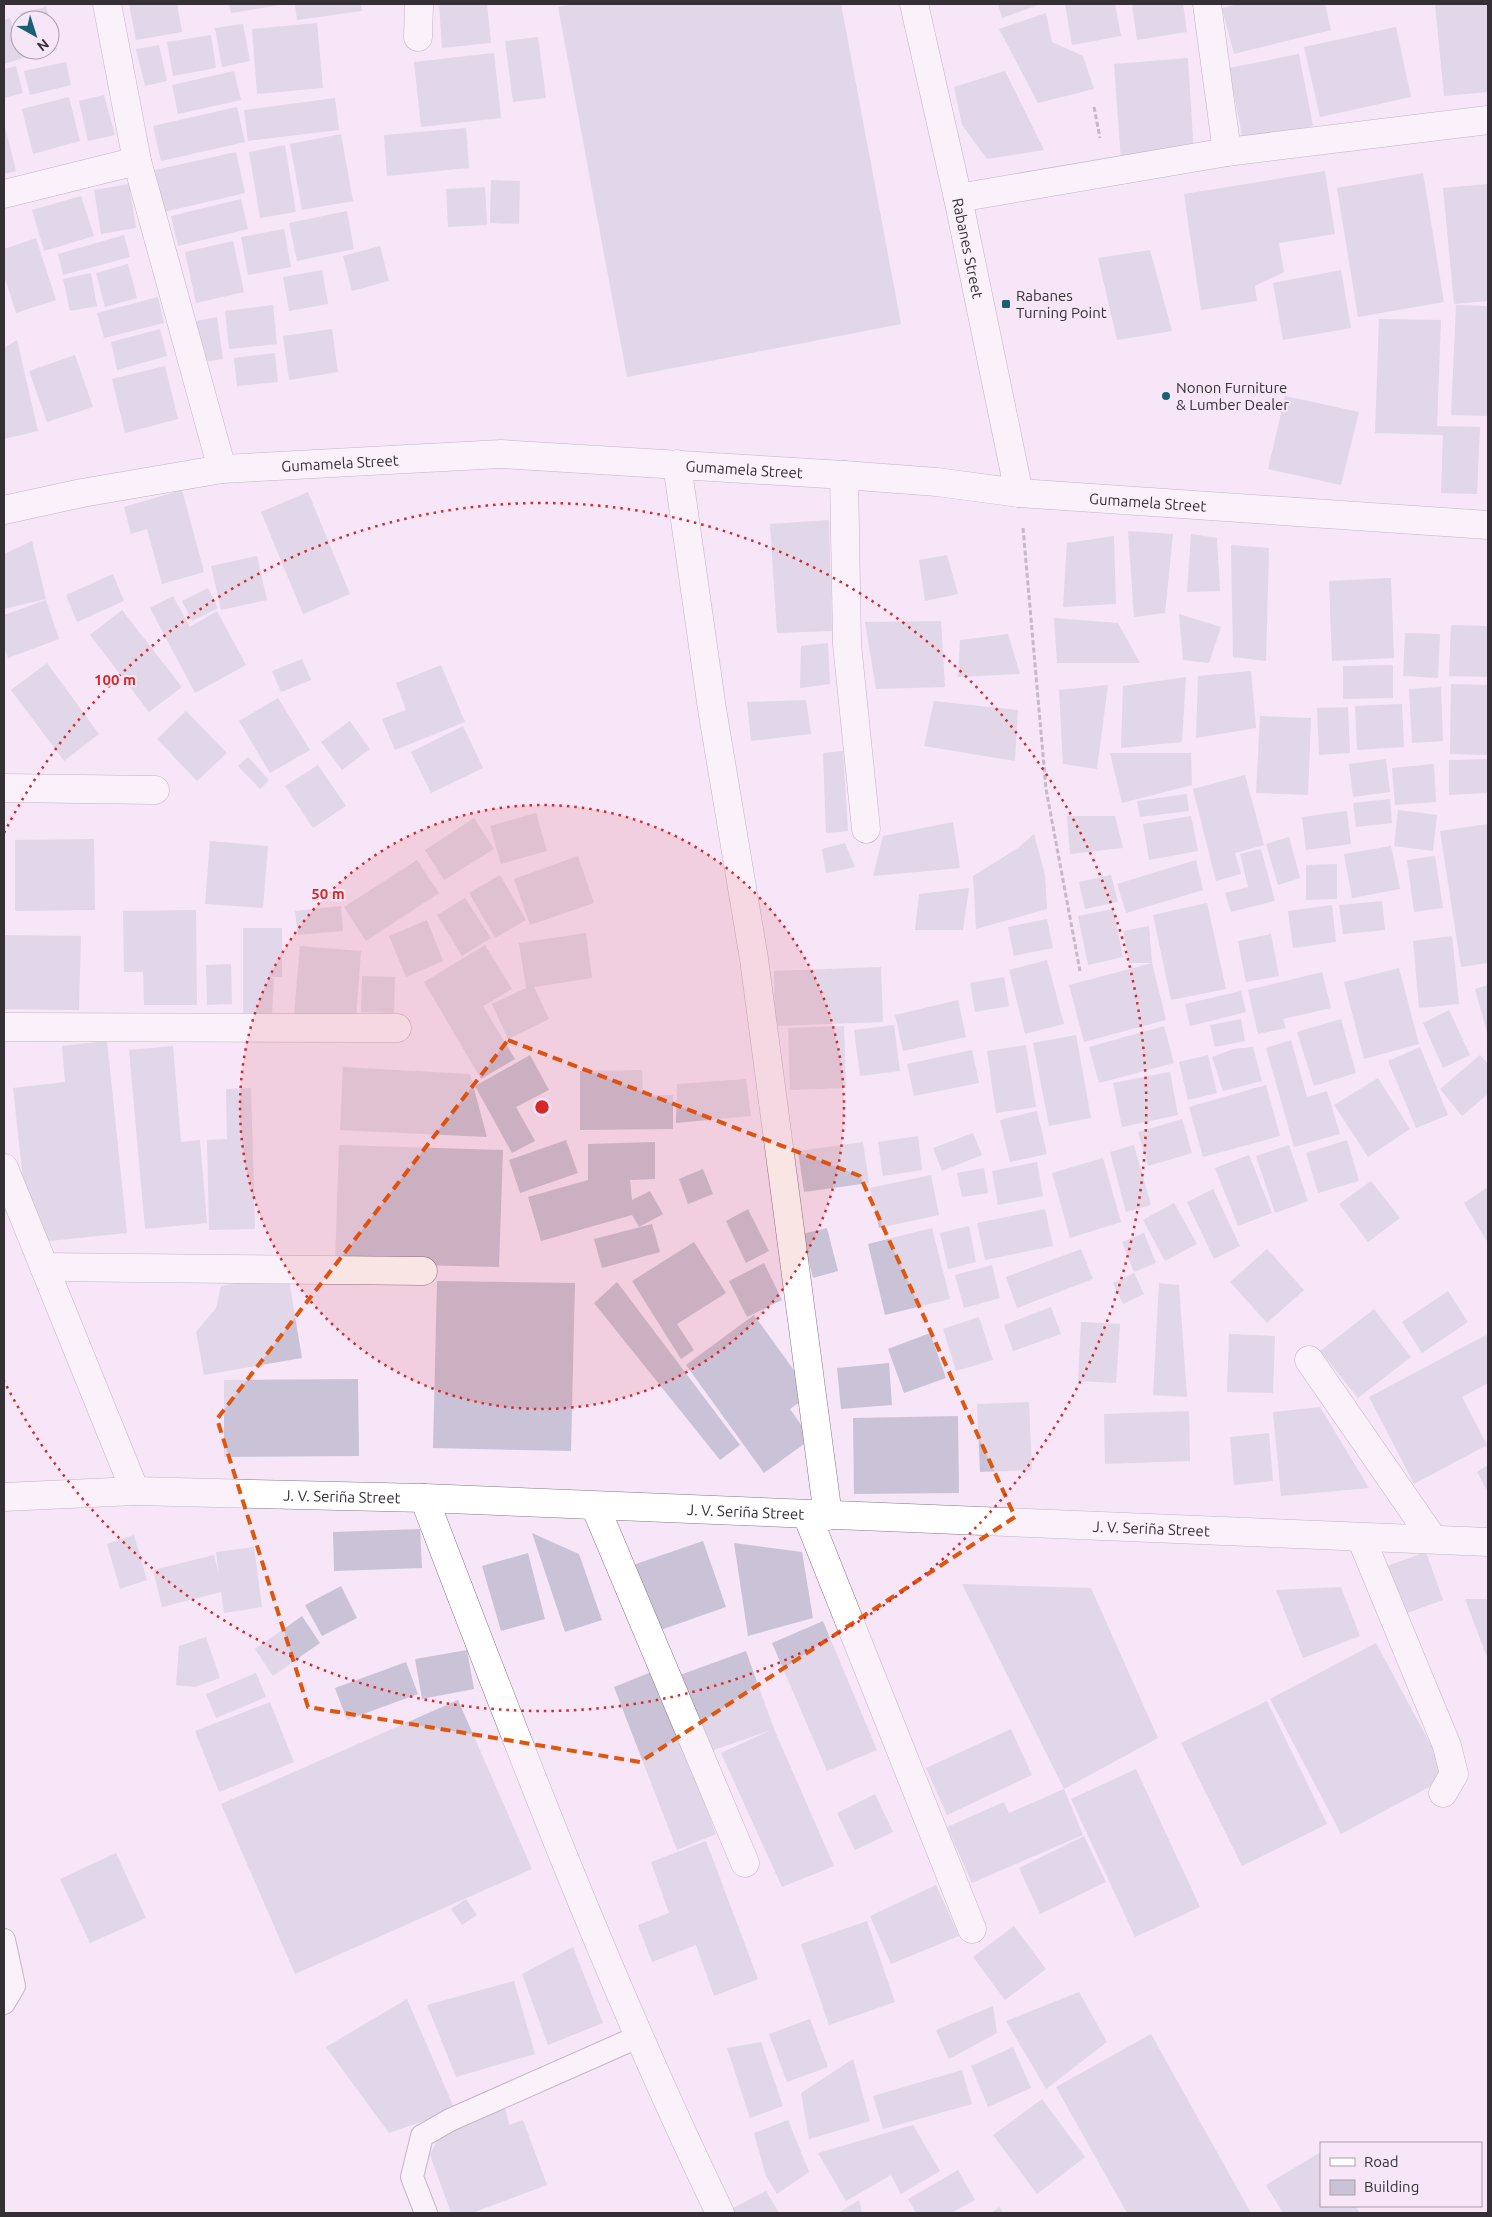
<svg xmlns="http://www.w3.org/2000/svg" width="1492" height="2217" font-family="Ubuntu,sans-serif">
<rect width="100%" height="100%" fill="#f6e6f8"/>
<!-- building -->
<path fill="#cac3d7" d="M129,4H177L182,32L136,40Z
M229,4H280V5L231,13Z
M295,4H361L362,11L297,20Z
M439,4H487L491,43L442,48Z
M574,4H841L901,324L627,377L558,7Z
M998,4H1041L1002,18Z
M1065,4H1115L1121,36L1072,45Z
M1132,4H1183L1187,32L1137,40Z
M1239,4H1325L1331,30L1234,54L1222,8Z
M1435,4H1488V92L1444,96Z
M46,7L50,20H22L20,13Z
M1046,13L1052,42L1083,56L1094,89L1038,103L999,29Z
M10,18L23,58L4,64V20Z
M317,23L323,88L257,94L252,29Z
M243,24L250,61L222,67L215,28Z
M51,25L57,50L31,56L29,50H50Z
M1396,27L1411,97L1320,117L1304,47Z
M211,35L216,68L173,76L167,42Z
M538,37L546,98L513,102L505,41Z
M159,45L167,81L145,86L136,49Z
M494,53L501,118L421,127L414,62Z
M1299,54L1313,126L1243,141L1229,68Z
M1188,58L1194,155L1121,161L1114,64Z
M66,62L71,85L30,95L24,71Z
M16,66L23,93L4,98V69Z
M234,71L241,100L178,114L172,85Z
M1005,71L1044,150L987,159L962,125L954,87Z
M104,95L115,135L88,141L79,101Z
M69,97L80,141L33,154L22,109Z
M335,98L339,130L248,141L244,110Z
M237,107L245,142L161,161L153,126Z
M4,123L16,171L4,174Z
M466,128L469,168L387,176L384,135Z
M341,134L353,201L302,210L290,144Z
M285,145L296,212L260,218L249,152Z
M236,152L245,193L164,212L155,170Z
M1325,171L1335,234L1279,243L1284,272L1255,286L1257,301L1201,310L1184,194Z
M1423,173L1444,302L1358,317L1337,188Z
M491,180L520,181L519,224L490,223Z
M129,184L136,228L101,234L94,190Z
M1488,184V301L1454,304L1443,188Z
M485,187L487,225L448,227L446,189Z
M81,196L94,236L44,251L32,210Z
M241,199L248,229L178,246L171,216Z
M347,211L354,249L297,261L289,223Z
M284,229L291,267L248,275L241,237Z
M124,235L130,257L63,275L58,254Z
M36,238L56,300L16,313L4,275V249Z
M233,241L244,292L196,303L185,252Z
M380,246L389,281L352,291L343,256Z
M1150,250L1172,331L1117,340L1098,258Z
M128,264L137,298L105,307L96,273Z
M322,270L328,304L289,311L283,277Z
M1341,270L1351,328L1283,340L1273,283Z
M91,273L97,306L70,311L63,279Z
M158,297L164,323L104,338L97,313Z
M273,305L277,344L229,349L225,311Z
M1456,305L1488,306V416L1451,415Z
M217,317L223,359L203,362L196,321Z
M1379,319L1441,320L1437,426L1480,427L1477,494L1441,493L1443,435L1375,433Z
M160,329L167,356L117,370L111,342Z
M332,329L338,372L289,380L283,336Z
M17,340L38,431L4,439V348Z
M275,353L278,382L237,386L234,358Z
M75,355L93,407L47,422L29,371Z
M165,366L178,419L125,433L112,379Z
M1285,396L1359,412L1341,485L1268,469Z
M182,490L204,572L162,584L147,529L131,534L124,507Z
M308,492L350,594L303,614L261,512Z
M829,520L832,631L777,633L770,524Z
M1128,531L1173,534L1165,613L1134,617Z
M1191,534L1217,538L1220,591L1187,592Z
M1114,536L1116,604L1063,607L1067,543Z
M32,541L46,599L4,609V554Z
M1231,545L1269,548L1266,661L1233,657Z
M947,555L958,594L925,601L919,560Z
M257,556L267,600L221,610L211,566Z
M113,574L124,601L77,622L66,595Z
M1391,578L1394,658L1332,661L1329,581Z
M208,588L218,608L192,621L182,601Z
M173,596L190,627L217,611L246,665L195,693L150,608Z
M46,600L59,639L8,658L4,647V615Z
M122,610L182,687L149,712L90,635Z
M1179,614L1221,627L1209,663L1183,660Z
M1054,618L1118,623L1140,663H1057Z
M941,621L945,687L876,689L865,622Z
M1451,625L1488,626V677L1449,676Z
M1405,633L1440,634L1438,678L1403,676Z
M1008,634L1020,674L958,677L960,640Z
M828,643L830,684L800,688L801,646Z
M302,659L311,680L281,692L272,671Z
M47,663L99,734L64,761L11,690Z
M441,665L465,722L395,750L382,719L406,710L396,683Z
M1393,665V698L1343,699V666Z
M1251,671L1256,728L1196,738L1198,676Z
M1186,677L1182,742L1121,748L1123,686Z
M1451,684L1488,685V755L1450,754Z
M1108,685L1097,769L1063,764L1059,690Z
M1441,687L1443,741L1412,743L1409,689Z
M278,698L310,750L270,773L239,721Z
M806,700L811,734L751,741L747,702Z
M934,701L1018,710L1015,761L924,746Z
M1402,704L1404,747L1357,750L1355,706Z
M1348,707L1350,753L1319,755L1317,708Z
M186,711L227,753L197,781L157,739Z
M1260,716L1311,718L1308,795L1256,793Z
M350,721L370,749L342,770L321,742Z
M463,726L483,768L431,793L411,752Z
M843,751L848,831L826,833L823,753Z
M1110,753H1191L1192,785L1122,803Z
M248,757L269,780L260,789L238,766Z
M1386,759L1390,792L1353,797L1349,764Z
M1488,759V793L1449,795V760Z
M1434,764L1436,802L1395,805L1392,768Z
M318,765L346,806L313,828L285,786Z
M1245,775L1264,845L1235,853L1241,874L1216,881L1193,789Z
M1187,794L1189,811L1140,817L1137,801Z
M1390,799L1392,823L1356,827L1353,803Z
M1398,810L1437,815L1433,851L1394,846Z
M1347,811L1351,844L1306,850L1302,817Z
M536,813L547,851L501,864L490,826Z
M1067,816H1115L1123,848L1070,854Z
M1191,816L1198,851L1149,860L1143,824Z
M474,818L494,849L444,880L425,850Z
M953,822L960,868L873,876L883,836Z
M1488,824V963L1461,967L1440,831Z
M1034,834L1045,875L1047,909L976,929L973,876L1018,848Z
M1289,837L1300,878L1278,885L1266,844Z
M94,839L95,910L15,911V840Z
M210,841L268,846L263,908L205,904Z
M845,843L855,867L826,873L822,849Z
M1391,846L1400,889L1352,898L1344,854Z
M1261,849L1275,901L1231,912L1225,893L1248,887L1240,854Z
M578,856L594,903L530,925L514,879Z
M1435,856L1443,908L1414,912L1407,860Z
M417,860L439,893L366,941L344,907Z
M1196,860L1203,890L1126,913L1117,884Z
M1337,864V899L1306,900V865Z
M500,875L526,920L495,938L469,893Z
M1111,875L1118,902L1085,909L1079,882Z
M969,888L963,930H915L919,894Z
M465,898L491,938L462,956L437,915Z
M1382,901L1385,930L1343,934L1339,905Z
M1207,903L1226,989L1171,1000L1153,915Z
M1332,905L1336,942L1293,948L1288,911Z
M341,906L343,931L298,935L295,911Z
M1113,909L1123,957L1088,965L1078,916Z
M196,910L197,1005H144L143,972H124L123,911Z
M1047,919L1053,948L1014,956L1008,927Z
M427,920L443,961L406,977L389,936Z
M1149,926L1152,963H1129L1123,931Z
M243,928H282V977H260L274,978L272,1013H243Z
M586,933L592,978L534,987L549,1019L508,1039L492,1004L526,988L519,943Z
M1271,934L1279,976L1246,982L1238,941Z
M4,935L81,936L79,1010L4,1009Z
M1452,936L1459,1004L1419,1008L1413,941Z
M485,945L512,989L483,1006L515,1059L481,1079L424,982Z
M300,946L361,951L356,1020L294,1015Z
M1047,960L1064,1024L1025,1034L1009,970Z
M1152,963L1166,1020L1084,1042L1069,985Z
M231,964L232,1004L207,1005L206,965Z
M881,967L883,1022L775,1026L774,971Z
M1399,968L1419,1044L1364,1059L1344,982Z
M1322,972L1331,1008L1283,1019L1286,1028L1258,1034L1248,990Z
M362,976L395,977L394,1013L361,1012Z
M1004,977L1009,1006L975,1012L970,983Z
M1488,985V1036L1475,989Z
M1241,991L1246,1012L1190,1026L1185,1004Z
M958,1000L966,1037L903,1051L895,1015Z
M1449,1010L1470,1055L1443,1068L1423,1023Z
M1241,1019L1245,1041L1215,1047L1210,1025Z
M1341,1019L1356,1073L1314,1086L1297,1032Z
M894,1025L900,1071L860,1076L854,1030Z
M844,1026L846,1088L790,1090L788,1028Z
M1164,1026L1174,1063L1099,1083L1089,1047Z
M1076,1035L1091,1118L1049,1126L1033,1043Z
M1291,1040L1307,1097L1327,1091L1340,1134L1294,1147L1266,1048Z
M107,1041L127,1233L30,1243L13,1088L65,1082L62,1046Z
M1026,1045L1036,1107L996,1113L987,1051Z
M173,1046L181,1142L200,1140L207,1223L145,1229L129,1050Z
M1253,1047L1262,1081L1223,1091L1212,1057L1233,1049Z
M1420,1047L1448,1115L1416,1128L1388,1061Z
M972,1050L979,1083L914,1096L907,1064Z
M530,1055L549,1090L516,1107L535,1141L512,1153L475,1086Z
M1208,1055L1217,1093L1188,1100L1179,1062Z
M1480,1055L1488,1064V1094L1462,1116L1440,1089Z
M343,1067L470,1074L487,1137L340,1130Z
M642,1070L643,1095H673V1129L580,1130V1071Z
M1170,1072L1178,1115L1122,1127L1113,1083Z
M1378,1078L1410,1129L1368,1157L1334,1105Z
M746,1079L751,1116L676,1123L677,1084Z
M1266,1085L1280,1136L1203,1157L1189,1107Z
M251,1088L255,1229L209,1230L207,1140L227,1139L226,1089Z
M1037,1111L1047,1154L1010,1162L1000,1120Z
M1182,1119L1192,1153L1148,1166L1138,1132Z
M973,1133L982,1155L942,1171L933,1148Z
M918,1136L922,1170L883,1176L878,1142Z
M566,1140L578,1173L520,1193L509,1160Z
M1347,1140L1359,1181L1318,1193L1306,1153Z
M655,1142V1179L630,1180L632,1200L650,1191L663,1214L639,1227L632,1215L541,1241L528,1197L588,1180V1144Z
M863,1142L869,1183L804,1192L798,1151Z
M339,1145L503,1150L499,1267L335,1263Z
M1134,1145L1151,1205L1126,1212L1110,1152Z
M1289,1145L1308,1201L1275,1213L1256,1156Z
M1249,1155L1272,1213L1238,1226L1215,1168Z
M1103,1158L1121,1222L1070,1238L1052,1173Z
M1037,1162L1043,1196L998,1205L992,1171Z
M984,1168L988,1193L962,1197L957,1173Z
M703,1169L713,1194L688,1204L679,1179Z
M931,1175L939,1215L879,1228L870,1188Z
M1371,1181L1400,1218L1368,1242L1339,1204Z
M1488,1187V1243L1464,1203Z
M1213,1189L1240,1246L1214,1259L1187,1202Z
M1174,1203L1197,1244L1165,1261L1143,1220Z
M748,1209L769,1251L746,1263L726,1221Z
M1045,1209L1053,1246L985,1260L977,1223Z
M652,1224L660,1252L602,1268L594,1239Z
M969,1226L976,1262L948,1269L940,1233Z
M827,1228L838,1271L813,1278L802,1234Z
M932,1228L950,1299L885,1315L868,1244Z
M1144,1233L1156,1263L1134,1272L1122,1242Z
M694,1242L726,1293L677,1324L694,1350L681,1359L632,1281Z
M1081,1249L1093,1279L1017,1308L1006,1277Z
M1267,1249L1304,1290L1267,1323L1230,1282Z
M764,1263L782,1300L747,1317L729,1281Z
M992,1265L1000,1298L964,1308L955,1275Z
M1134,1273L1144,1294L1123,1304L1113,1283Z
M288,1274L302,1358L204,1375L196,1332L216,1308L221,1286Z
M437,1281L575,1283L571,1451L433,1448Z
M617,1282L740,1445L720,1460L594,1303Z
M1159,1283L1179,1285L1187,1397L1153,1395Z
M1448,1291L1468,1322L1422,1353L1402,1322Z
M1051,1307L1061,1334L1013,1351L1004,1325Z
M1374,1309L1411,1357L1358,1398L1320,1351Z
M754,1315L811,1394L790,1409L811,1439L764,1473L686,1365Z
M979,1317L993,1360L956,1371L943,1329Z
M1081,1322L1120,1324L1116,1383L1078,1381Z
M930,1333L946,1378L904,1393L888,1349Z
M1229,1334L1275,1336L1273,1393L1227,1392Z
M1486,1335L1488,1340V1383L1462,1397L1487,1445L1414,1484L1369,1397Z
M889,1363L892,1405L841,1409L837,1368Z
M358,1379L359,1456L224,1457V1380Z
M1029,1402L1032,1470L980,1472L977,1404Z
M1320,1407L1369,1488L1281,1496L1273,1412Z
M1189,1411L1190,1461L1105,1464L1104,1414Z
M958,1416L959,1493L854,1494L853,1418Z
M1269,1433L1273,1481L1234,1485L1230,1437Z
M1488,1465V1492L1477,1472Z
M420,1529L422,1568L334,1571L333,1532Z
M532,1533L579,1554L602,1620L565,1632Z
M134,1535L147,1580L120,1589L107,1544Z
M703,1541L726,1607L655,1632L633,1565Z
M734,1543L802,1552L813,1618L748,1636Z
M254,1547L262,1607L224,1613L221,1592L162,1607L153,1570L214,1555L219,1575L216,1552Z
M1426,1552L1443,1600L1404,1614L1387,1566Z
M528,1553L545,1619L501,1631L482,1566Z
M962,1584L1091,1588L1158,1738L1064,1789Z
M341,1586L357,1618L322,1636L305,1605Z
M1341,1587L1360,1636L1303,1658L1276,1590Z
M1465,1599H1488V1660Z
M302,1616L320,1643L273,1676L255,1649Z
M823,1621L877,1750L827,1771L772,1643Z
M206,1637L220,1678L195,1687L176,1685L179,1646Z
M1376,1643L1448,1777L1341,1834L1270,1699Z
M467,1650L474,1689L422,1699L415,1659Z
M746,1651L774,1729L834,1866L782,1887L721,1753L771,1730L708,1752L680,1675Z
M406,1662L418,1694L347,1720L335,1688Z
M654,1671L716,1834L677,1850L614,1687Z
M256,1673L266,1697L216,1718L206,1694Z
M458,1700L532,1869L295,1974L221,1804Z
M1267,1701L1327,1824L1242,1866L1181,1743Z
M270,1702L294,1762L219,1792L195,1731Z
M1011,1729L1032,1775L947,1815L926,1768Z
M1136,1769L1200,1907L1135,1937L1071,1799Z
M1064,1789L1083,1835L972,1883L947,1827L1004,1802L1009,1813Z
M875,1794L893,1832L855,1850L837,1813Z
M1084,1836L1106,1882L1040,1914L1019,1868Z
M706,1841L758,1979L714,1996L696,1945L652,1962L638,1925L669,1913L651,1862Z
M116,1853L146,1918L90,1943L60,1879Z
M936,1885L959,1936L891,1964L870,1916Z
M466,1899L477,1915L462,1925L451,1909Z
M867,1921L895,2002L829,2025L801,1944Z
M1014,1926L1046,1969L1005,2000L973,1957Z
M573,1947L603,2023L548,2045L522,1974Z
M514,1981L535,2054L456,2077L427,2005Z
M1079,1992L1107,2042L1046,2089L1006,2021Z
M407,1999L455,2110L389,2133L326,2047Z
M993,2006L997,2033L949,2059L936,2030Z
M810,2019L828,2067L787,2082L769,2034Z
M1151,2034L1251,2213H1127L1056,2087Z
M761,2042L783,2106L750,2118L727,2048Z
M1013,2047L1031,2088L988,2107L971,2066Z
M853,2059L870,2121L809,2139L801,2093Z
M962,2070L972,2104L883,2129L873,2096Z
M1042,2099L1085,2157L1037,2194L993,2135Z
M505,2108L509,2125L523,2120L547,2185L472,2213H451L430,2155L443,2127Z
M788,2120L809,2172L777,2194L766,2176L754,2133Z
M913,2125L940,2171L901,2194L891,2175L846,2201L818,2153Z
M1321,2152V2206H1355L1360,2213H1283L1266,2185Z
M958,2170L975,2200L951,2213H916L908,2199Z
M766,2191L779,2213H734L731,2209Z
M859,2200L862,2213H838Z
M999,2207L1004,2213H991Z"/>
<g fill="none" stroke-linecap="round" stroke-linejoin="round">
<!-- lane casing -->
<g stroke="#857887" stroke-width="24">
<path id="lane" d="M4,1940L14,1986L4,2003
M426,2213L412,2177L422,2136L450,2120L640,2036"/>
</g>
<!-- street casing -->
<g stroke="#857887" stroke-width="29">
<g id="street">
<path d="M107,4L137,161"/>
<path id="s1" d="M914,4L958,198L1019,493"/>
<path d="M1207,4L1227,152"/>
<path d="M418,37L419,4"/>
<path d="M4,194L137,161L222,469"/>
<path d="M958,198L1227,152L1488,120"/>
<path d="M677,464L712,709L754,959L828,1516"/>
<path d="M844,475L847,644L866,829"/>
<path id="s2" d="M4,510L82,493L222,469L501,454L844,475L937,482L1019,493L1488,525"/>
<path d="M4,788L155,790"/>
<path d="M4,1027L397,1028"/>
<path d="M4,1168L135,1491"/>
<path d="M44,1267L423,1271"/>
<path d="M1309,1360L1433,1539"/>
<path d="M424,1498C516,1739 608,1981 720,2213"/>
<path d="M595,1506L745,1863"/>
<path d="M807,1515L972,1929"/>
<path d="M1361,1538L1447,1746L1454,1774L1443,1793"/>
</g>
</g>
<!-- secondary casing -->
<g stroke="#857887" stroke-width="29">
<g id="secondary">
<path id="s3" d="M4,1497L135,1491L424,1498L1488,1542"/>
</g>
</g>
<!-- path -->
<path stroke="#8d838e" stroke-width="3" stroke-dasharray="5 2.5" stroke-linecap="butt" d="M1094,107L1100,138
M1023,528L1046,789L1080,971"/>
<!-- lane -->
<use href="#lane" stroke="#fff" stroke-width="22"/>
<!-- street -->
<use href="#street" stroke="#fff" stroke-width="28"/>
<!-- secondary -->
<use href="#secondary" stroke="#fff" stroke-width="28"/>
</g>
<!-- marked area -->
<path d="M0 0H1492V2217H0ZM508,1040L860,1176L1015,1517L640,1762L308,1707L217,1419Z" fill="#f6e6f8" fill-opacity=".55" fill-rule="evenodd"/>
<path fill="none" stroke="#df570e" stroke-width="4" stroke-dasharray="10 6" stroke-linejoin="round" d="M508,1040L860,1176L1015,1517L640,1762L308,1707L217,1419Z"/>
<!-- distance rings -->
<circle cx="542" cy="1107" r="302" fill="#d62828" fill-opacity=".12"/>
<g fill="none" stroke="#d62828" stroke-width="2.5" stroke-dasharray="2.5 5">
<circle cx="542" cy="1107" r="302"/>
<path d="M4 833A604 604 0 1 1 4 1381"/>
</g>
<!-- markers -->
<g fill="#196071" stroke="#f6e6f8" stroke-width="2">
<rect x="1001" y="299" width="10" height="10" rx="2.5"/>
<circle cx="1166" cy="396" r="5"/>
</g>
<g text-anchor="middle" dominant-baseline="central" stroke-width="4.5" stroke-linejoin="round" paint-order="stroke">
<!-- street labels -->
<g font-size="15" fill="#353036" stroke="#f6e6f8">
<text stroke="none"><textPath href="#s1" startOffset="250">Rabanes Street</textPath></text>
<text stroke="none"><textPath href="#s2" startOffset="340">Gumamela Street</textPath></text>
<text stroke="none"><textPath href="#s2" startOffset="745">Gumamela Street</textPath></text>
<text stroke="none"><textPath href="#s2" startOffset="1150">Gumamela Street</textPath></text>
<text stroke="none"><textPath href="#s3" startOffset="338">J. V. Seriña Street</textPath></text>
<text stroke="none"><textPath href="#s3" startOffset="742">J. V. Seriña Street</textPath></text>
<text stroke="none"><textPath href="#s3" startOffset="1148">J. V. Seriña Street</textPath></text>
</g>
<!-- poi labels -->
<g font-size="15" fill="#353036" stroke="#f6e6f8" text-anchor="start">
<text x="1016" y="295">Rabanes<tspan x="1016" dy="17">Turning Point</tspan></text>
<text x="1176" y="387">Nonon Furniture<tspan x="1176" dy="17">&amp; Lumber Dealer</tspan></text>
</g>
</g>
<circle cx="542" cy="1107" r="8" fill="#d62828" stroke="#f6e6f8" stroke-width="2.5"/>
<g font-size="15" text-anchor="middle" font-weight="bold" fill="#d62828" stroke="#f6e6f8" stroke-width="4.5" stroke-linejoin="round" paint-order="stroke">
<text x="115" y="685">100 m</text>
<text x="328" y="899">50 m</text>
</g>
<!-- border -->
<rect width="1492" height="2217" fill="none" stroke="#353036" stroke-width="10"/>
<!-- legend -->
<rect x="1320" y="2142" width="162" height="65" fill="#f6e6f8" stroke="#a99daa"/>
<rect x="1330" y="2158" width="25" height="8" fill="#ffffff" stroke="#a99daa"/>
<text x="1364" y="2167" font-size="15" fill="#353036">Road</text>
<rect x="1330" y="2180" width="25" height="15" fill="#cac3d7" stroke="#a99daa"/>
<text x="1364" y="2192" font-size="15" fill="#353036">Building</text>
<!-- north arrow -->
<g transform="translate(35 35) rotate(141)"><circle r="24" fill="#f6e6f8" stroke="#a99daa"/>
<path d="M0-4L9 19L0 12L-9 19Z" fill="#196071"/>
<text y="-8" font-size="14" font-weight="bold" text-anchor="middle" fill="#353036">N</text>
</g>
</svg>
